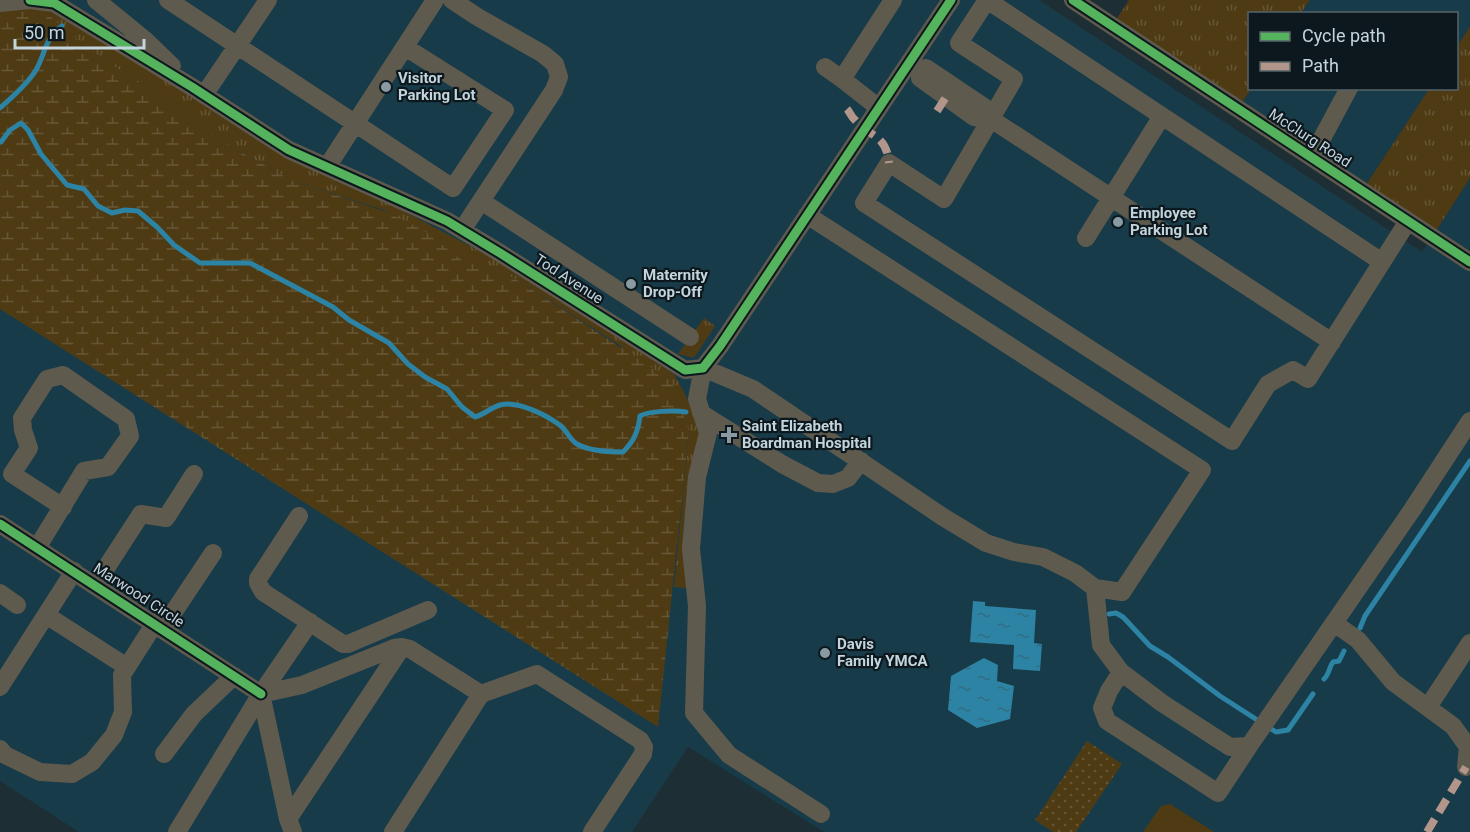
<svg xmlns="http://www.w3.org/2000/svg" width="1470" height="832" font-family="Roboto,sans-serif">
<defs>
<pattern id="grass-tufts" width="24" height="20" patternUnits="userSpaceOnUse" patternTransform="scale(1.5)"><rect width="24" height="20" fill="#4e3b14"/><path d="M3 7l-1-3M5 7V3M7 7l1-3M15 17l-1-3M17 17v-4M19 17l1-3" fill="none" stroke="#665636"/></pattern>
<pattern id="wetland-marsh" width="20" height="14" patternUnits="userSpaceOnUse" patternTransform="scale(1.5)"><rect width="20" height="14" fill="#4e3b14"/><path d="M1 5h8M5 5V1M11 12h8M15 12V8" fill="none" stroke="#665636"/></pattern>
<pattern id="park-dots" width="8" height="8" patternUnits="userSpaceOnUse" patternTransform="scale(1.5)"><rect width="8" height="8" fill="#4e3b14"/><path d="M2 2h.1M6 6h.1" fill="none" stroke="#665636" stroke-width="1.8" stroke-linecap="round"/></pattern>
<pattern id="water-ripples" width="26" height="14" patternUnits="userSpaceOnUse" patternTransform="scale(1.5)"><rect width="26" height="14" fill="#2d83a4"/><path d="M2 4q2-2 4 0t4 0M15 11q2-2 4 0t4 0" fill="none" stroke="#326c82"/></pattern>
</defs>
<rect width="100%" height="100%" fill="#1e2e35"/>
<!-- built -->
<path fill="#183b49" d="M39,0H1039L1422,252L1470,178V832H824L688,747L632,832H79L0,781V63Z
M1310,0H1470V26L1457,47L1456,14H1301Z
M1251,89H1429L1362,191L1238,109Z"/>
<!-- grass -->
<path fill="url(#grass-tufts)" d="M1129,0H1310L1301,13L1250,14V88L1251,89L1238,109L1112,26Z
M40,9L55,10L388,203L516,270L674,374L684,392L700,428L688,485L683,533L687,588L674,587L689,431L621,346L514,278L482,264L468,266L384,210L293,181L230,146L92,51Z
M1470,26V178L1432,237L1362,191L1429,89L1456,88L1457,47Z
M704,318L715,326L694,358L678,354Z"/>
<!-- wetland -->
<path fill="url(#wetland-marsh)" d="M30,0L92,51L230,146L293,181L384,211L422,229L468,265L481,263L514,278L671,380L689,431L658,727L0,309V3Z"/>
<!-- park -->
<path fill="url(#park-dots)" d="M1087,741L1122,764L1076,832H1053L1035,820Z"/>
<!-- pitch -->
<path fill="#4e3b14" d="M1170,804L1214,832H1143L1161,806Z"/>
<!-- water -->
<path fill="url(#water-ripples)" d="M973,601L985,602V606L1036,610L1034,643L1042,644L1040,671L1013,669L1014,645L970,642Z
M984,658L998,665L997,681L1014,686L1010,719L977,728L948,710L951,676Z"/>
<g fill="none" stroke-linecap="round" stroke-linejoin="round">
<!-- stream -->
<path stroke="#2d83a4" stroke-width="5" d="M0,108C12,97 27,85 36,70C46,52 44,40 62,26
M1,142L10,130L21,123L28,130L41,154L67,185L84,189L98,206L112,213L125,210L138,211L157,227L174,245L200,263H250L333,307L349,320L389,343L408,364L425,377L447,389L462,407L475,417C485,414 492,407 500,405C518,400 548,416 561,426C567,431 570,440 577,444C589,451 609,452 623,452C634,441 638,432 640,416C649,411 674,410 686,412
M1109,614L1116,613L1123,617L1150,646L1168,657L1220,696L1276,732L1288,730L1313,694
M1360,628L1365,616L1470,461
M1324,679C1329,675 1329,667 1333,662L1339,661L1344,651"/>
<!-- minor -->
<path stroke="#5f5a4e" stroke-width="18" d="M30,0L54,3L192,87L289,150L447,221L500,253L685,370L703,368L720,346L951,0
M96,0L145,40L172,66
M168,0L453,188L505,110L405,47
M452,0L476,16L543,54L555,64L559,77L554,90L462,230
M1073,0L1470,262
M0,3L30,0
M825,67L842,79
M920,70L926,68L984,107L991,119L1332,342
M920,74V78L974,117L991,119
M204,95L268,0
M879,108L842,79L893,0
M1312,157L1349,88
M327,167L435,0
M481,201L690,337
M807,215L1202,470L1122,592L1095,588
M1086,238L1162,116
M1382,262L987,0L959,43L1014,79L944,199L889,163L864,203L1232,441L1268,384L1293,370L1308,379L1408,221
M701,413L782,464L818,483L833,484L848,478L861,461
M299,516L258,579V583L263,592L343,644H348L428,610
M0,524L261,694
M37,548L84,471L108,467L130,436L126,419L63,375L47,379L22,418L23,430L29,448L12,474L63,507
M95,585L141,514L166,518L194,474
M0,593L17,605
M46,615L127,667
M1334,623L1358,640L1393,682L1453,726L1468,747L1466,767
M163,628L213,553
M1121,672L1109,691L1102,708L1107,721L1218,793L1249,746
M0,687L74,571
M261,694L302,685L394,648L402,647L410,649L481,694L537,674L640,740L644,747L643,754L592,832
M261,694L288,819L293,832
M1428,707L1470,643
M0,749L5,755L40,772L72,774L92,762L114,735L123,712L122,675L155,623
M164,754L194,714L234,676
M821,814L729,755L694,713L697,606L691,549L697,477L708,433L697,399L703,368L753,389L943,517L986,543L1014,552L1043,557L1075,573L1095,588L1101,645L1121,672L1162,703L1230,747L1249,746L1412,510L1470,421
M288,819L402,647
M177,832L261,694L310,622
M393,832L481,694"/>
<!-- quiet -->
<path stroke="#b2968c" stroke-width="8" stroke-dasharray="15 8" stroke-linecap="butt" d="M847,109C850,112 851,117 855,120C871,138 886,134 889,163
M937,111L946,97
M1427,832L1466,767"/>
<!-- cycleway casing -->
<g stroke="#0c181d" stroke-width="13">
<path id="cycleway" d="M30,0L54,3L192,87L289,150L447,221L500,253L685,370L703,368L720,346L951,0
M1073,0L1470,262
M0,524L261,694"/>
</g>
<!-- cycleway -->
<use href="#cycleway" stroke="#56b35d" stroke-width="9"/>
</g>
<!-- markers -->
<g fill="#8a9aa2" stroke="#0c181d" stroke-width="2">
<circle cx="386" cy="87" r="6"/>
<circle cx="1118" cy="222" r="6"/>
<circle cx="631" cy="284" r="6"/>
<path d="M726 426h6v6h6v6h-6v6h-6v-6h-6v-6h6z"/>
<circle cx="825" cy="653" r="6"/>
</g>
<g text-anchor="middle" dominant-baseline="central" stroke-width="4.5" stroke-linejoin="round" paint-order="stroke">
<!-- poi labels -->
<g font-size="15" font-weight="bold" fill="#c4d4dc" stroke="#0c181d" text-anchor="start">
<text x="398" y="78">Visitor<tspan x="398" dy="17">Parking Lot</tspan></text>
<text x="1130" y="213">Employee<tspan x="1130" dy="17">Parking Lot</tspan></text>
<text x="643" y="275">Maternity<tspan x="643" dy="17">Drop-Off</tspan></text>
<text x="742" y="426">Saint Elizabeth<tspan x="742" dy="17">Boardman Hospital</tspan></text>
<text x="837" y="644">Davis<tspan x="837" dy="17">Family YMCA</tspan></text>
</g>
<!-- street labels -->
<g font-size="15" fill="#c4d4dc" stroke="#0c181d">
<text transform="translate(1310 138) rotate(33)">McClurg Road</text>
<text transform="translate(569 279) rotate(33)">Tod Avenue</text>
<text transform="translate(139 595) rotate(33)">Marwood Circle</text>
</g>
</g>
<!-- legend -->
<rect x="1248" y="12" width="210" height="78" fill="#0c181d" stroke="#566369" stroke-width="1.5"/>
<rect x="1260" y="32" width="30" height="9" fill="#56b35d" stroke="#566369" stroke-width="1.5"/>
<text x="1302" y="42" font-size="18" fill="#c4d4dc">Cycle path</text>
<rect x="1260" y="62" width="30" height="9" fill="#b2968c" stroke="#566369" stroke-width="1.5"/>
<text x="1302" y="72" font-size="18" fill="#c4d4dc">Path</text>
<!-- scale -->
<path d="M15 39v9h129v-9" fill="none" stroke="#c4d4dc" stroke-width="3"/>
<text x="24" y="39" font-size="18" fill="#c4d4dc" stroke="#0c181d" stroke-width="4.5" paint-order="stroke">50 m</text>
</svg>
